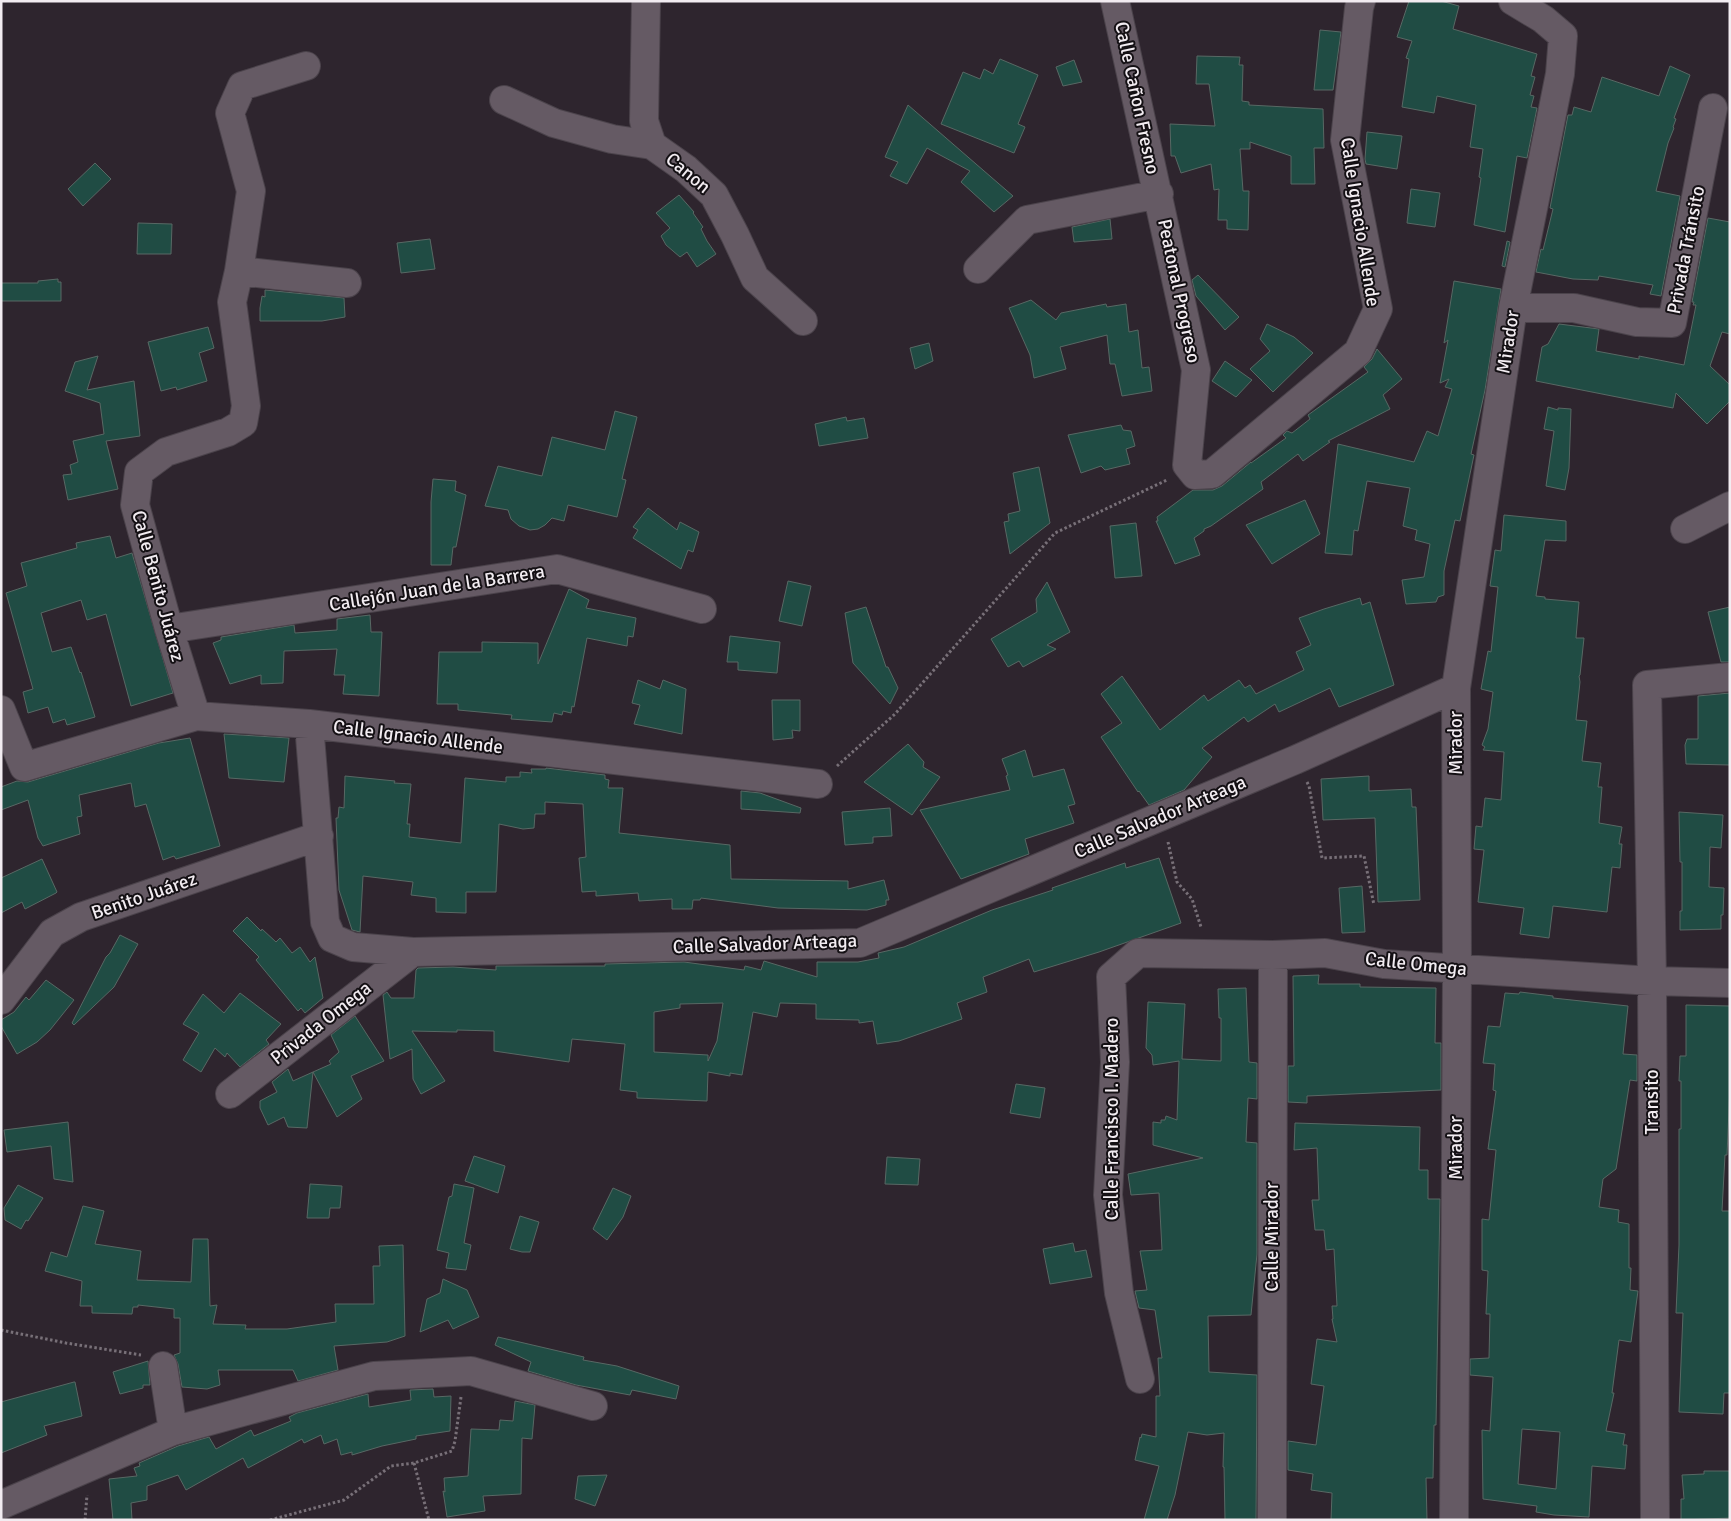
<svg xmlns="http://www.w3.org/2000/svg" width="1731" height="1521" font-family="Signika,sans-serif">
<rect width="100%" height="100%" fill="#2e252e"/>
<!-- building -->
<path fill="#204c44" stroke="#586864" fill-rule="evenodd" d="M1409,1H1441L1459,6L1453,29L1537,54L1531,76L1535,77L1530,95L1534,96L1531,107L1537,108L1527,158L1517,156L1505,232L1474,225L1481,178L1479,177L1483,149L1470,147L1476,105L1437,96L1434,113L1402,107L1409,59L1406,58L1412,41L1397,37Z
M1320,30L1341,32L1333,90H1314Z
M1197,56L1240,57L1239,65H1243L1242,101L1249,102V105L1323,109L1324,148H1314L1315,184H1291V156L1250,142V149H1240L1243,191H1249L1248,230L1227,229V220H1218L1219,189L1214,190L1211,164L1181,173L1175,156H1171L1170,124L1215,126L1209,84H1196Z
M1000,59L1038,75L1018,124L1025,127L1014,153L941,124L963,72L980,79L984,69L993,74Z
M1074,60L1082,82L1063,86L1056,67Z
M1670,66L1690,75L1674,118L1676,119L1673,127L1674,128L1668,143L1656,191L1680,196L1661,296L1650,294L1653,285L1599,276L1598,280L1573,279L1536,272L1541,249L1543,250L1553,209L1550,208L1568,115H1572L1574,107L1591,112L1602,77L1659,96Z
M908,105L976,164L1013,196L994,212L961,182L970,171L927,148L907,184L890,176L898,162L885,157Z
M1367,132L1402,136L1397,169L1366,164L1365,159Z
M95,163L111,179L83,206L68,189Z
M1411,189L1440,193L1435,227L1407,223Z
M679,195L694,212L693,213L703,227L701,229L707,241L716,254L697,267L687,252L680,257L666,245L661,236L670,228L656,213Z
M1708,218L1730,222V334L1722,332L1710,366L1730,385V401L1707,424L1676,393L1673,408L1536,381L1542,347L1548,344L1559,324L1599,329L1596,351L1639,359V356L1684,365L1696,305H1693L1694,302H1692Z
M1110,219L1112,239L1074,242L1072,227Z
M138,223L172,224L171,254H137Z
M430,239L435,269L401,273L397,243Z
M1507,241L1510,242L1505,267L1502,266Z
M1198,275L1239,317L1225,330L1196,296L1192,280Z
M58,279V282H61V301H1V283H38V281Z
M1454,281L1501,289L1485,390L1471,454L1474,455L1460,521L1455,520L1444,571V595L1438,597L1436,602L1406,604L1402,580L1424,577L1430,544L1415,540L1417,530L1403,526L1410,488L1367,481L1358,531L1354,530L1352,555L1325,553L1338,444L1414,462L1427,431L1438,436L1452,389L1445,387L1449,379L1440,383L1448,340L1444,343Z
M265,290L344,298L345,317L322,321H260V308L262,296L265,297Z
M1031,300L1056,320L1061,313L1106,304L1107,307L1126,304L1129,332L1138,330L1142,368L1149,367L1152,391L1122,396L1115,364H1110L1107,335L1060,347L1066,369L1034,378L1030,355L1009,308Z
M1267,324L1294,337L1313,353L1273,392L1250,369L1270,351L1260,339Z
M208,327L214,348L199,353L207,381L177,390L176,387L161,391L148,342Z
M929,343L933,361L915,369L910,348Z
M1377,349L1402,379L1383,395L1390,409L1328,441L1330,442L1303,461L1298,454L1261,482L1263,489L1211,526L1204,529V531L1194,538L1200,555L1175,564L1156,521H1158L1157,517L1193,490H1213L1222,486L1251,462V463L1286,438L1283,435L1287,431L1292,433L1310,419L1308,415L1368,372L1364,367L1372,359Z
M98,356L87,390L134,381L140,436L106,441L118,489L68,500L63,475L72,474L70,465L78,462L73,441L104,434L100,403L65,391L75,362Z
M1225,361L1252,380L1236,397L1212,381Z
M1548,407L1558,410V408L1571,409L1569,468L1565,490L1546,486L1554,431L1544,429Z
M615,411L637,417L622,479L626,480L617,517L568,505L564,521L552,518L545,525L538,529L530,530L519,526L511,519L508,510L485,506L498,466L542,476L552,437L605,450Z
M846,417L847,421L864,418L868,438L819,446L815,424Z
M1121,425L1123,430L1131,431L1135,446L1126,449L1130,464L1105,470L1101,466L1081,473L1068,435Z
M1039,467L1050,523L1010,554L1004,522L1009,521L1008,514L1020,511L1013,473Z
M433,479L456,481L455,491L466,495L456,547H453L451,565H431V502Z
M1305,500L1320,534L1272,564L1246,525Z
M648,508L677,530L680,522L699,532L693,552L688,550L681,569L633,538L638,530L633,527Z
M1504,515L1566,521V541L1545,540L1536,596L1545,597V599L1579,602L1576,638H1584L1580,675L1579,676L1580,682L1576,720L1587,721L1582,761L1601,763L1598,787H1602L1599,823L1622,827L1619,844H1622L1620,868L1612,867L1607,912L1553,906L1549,938L1520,934L1524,908L1478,902L1484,850L1474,849L1476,826L1482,827L1485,798L1501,800L1504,752L1483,750L1485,747L1482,745L1488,729L1493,692L1481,689L1488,651L1491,652L1498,587L1490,586L1495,550L1501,551Z
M1136,523L1142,576L1115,578L1110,526Z
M110,536L116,558L132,553L173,693L131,706L106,614L87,620L81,600L41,613L52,652L71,647L80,673L81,672L95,717L67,725L65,719L53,723L48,707L28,713L23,692L33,689L6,593L27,586L21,563L77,548L76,543Z
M788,581L811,586L802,626L779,621Z
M1047,582L1070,632L1047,645L1056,649L1023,667L1019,661L1008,667L991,639L1037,612L1036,599Z
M569,589L589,600L586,608L636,618L633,637L628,636L627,646L587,638L574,707L572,706L571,713L563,711L562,715L554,713L552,722L511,719L512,715L458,710V704H437L439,652H482V642L538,643V664Z
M1360,598L1362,605L1370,602L1394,685L1339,707L1330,688L1279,712L1275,704L1248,722L1244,717L1202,748L1212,757L1184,790L1149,805L1139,791L1138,792L1101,737L1122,723L1101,694L1122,676L1160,730L1204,695L1208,701L1239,680L1245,688L1250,685L1256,694L1304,670L1296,652L1311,645L1299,618L1324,609Z
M866,607L886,667H888L898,688L890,704L853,663L845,613Z
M1730,607V662H1721L1708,612Z
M370,615L371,632H382L379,696L343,694L345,675H334L337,649L284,651L283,683L261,684V675L230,684L213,643L221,640V637L294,625L295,633L337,630V619Z
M730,636L780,642L777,673L738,670V662H727Z
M638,680L660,689L663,680L686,689L682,734L634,724L640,705L632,703Z
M1730,693V765L1686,764L1685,745L1687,739H1698V696Z
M772,700H800V731L792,730L793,738L773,740Z
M224,734L289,738L284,782L229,778Z
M190,738L220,846L176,859L174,856L163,860L146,804L135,807L131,783L79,795L82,816L77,817L80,834L43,846L38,838L28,800L1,810V787L17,781L28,782L159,743Z
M908,744L924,762L923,767L940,777L912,815L864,782Z
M1025,750L1033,777L1064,769L1075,804L1068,806L1074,823L1025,839L1029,854L961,879L920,810L1010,790L1006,776L1008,775L1002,759Z
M546,768L605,775V779L609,780L608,788H623L619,833L730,845L731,879L848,881V889L884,880L889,900H886V905L867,910L778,908L701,898L700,900H693L692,909H672V899L639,901L638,893L596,896V891L582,892L579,858L586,857L583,804L545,802V814H535L534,828L523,829L499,824L496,892H466V913L436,912V898L411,895L413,882L363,876L360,932L352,930L339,890L336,818H338L339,807L344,808L345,776L395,781L394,783L411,784L407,824H410L409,837L461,843L465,778L506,782V777H520V772L532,773L531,769H546Z
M1369,776V791L1411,789L1412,807H1416L1420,900L1378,902L1375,818L1323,820L1321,779Z
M741,791L760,793L801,808L800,813L741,809Z
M890,808L892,836L873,837V843L845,845L842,812Z
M1679,812L1723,815L1721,848L1710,847L1709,887L1724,888L1723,915H1721V929L1680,930V911H1682V862H1680Z
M1159,858L1181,923L1099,952L1034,972L1029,959L983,977L987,992L957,1003L962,1019L899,1041L877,1044L873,1021L859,1023V1020L816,1019V1004L780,1003L777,1017L753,1012L742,1075L730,1073V1076L708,1072L707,1101L637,1098V1092L620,1090L625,1044L572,1039L569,1062L494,1051V1031L457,1030V1032L412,1031L445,1081L421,1094L413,1079L412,1049L390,1059L383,995L387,992L391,998H414L416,970L418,968L453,967L496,970V966H605V964L684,962L744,970L745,966L761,970L764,961L817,977V962H858L879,958L878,953L904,947L992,910L1053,890L1052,888L1125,863L1126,868ZM723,1003L717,1041L708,1061V1055L654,1052V1012L680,1008V1004Z
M42,859L57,892L56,893L25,909L22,902L1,913V878Z
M1362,886L1365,932L1342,933L1339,888Z
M247,917L261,931L262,929L276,942L280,938L292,953L300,947L310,962L315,957L323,998L305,1013L301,1008L298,1011L289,1000L256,960L259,957L233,931Z
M120,935L138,944L114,987L74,1025L72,1023L106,957L110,953Z
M1319,975L1318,984H1360V987L1436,988L1435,1043H1441V1090L1307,1096V1103L1288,1102V1066H1294L1293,976Z
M46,980L74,1000L50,1030L37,1042L17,1054L1,1026V1020L14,1012L26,997L29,1000Z
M1246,988L1249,1062L1257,1063V1099L1248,1098L1246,1142L1257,1143V1254L1251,1315L1208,1316L1209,1372L1257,1375L1256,1520H1225L1224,1467H1223L1224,1433L1207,1435L1188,1432L1175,1495L1167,1520H1144L1159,1466L1135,1460L1140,1437L1141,1438L1142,1434L1156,1437V1396H1160L1158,1358H1162L1155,1310L1139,1308L1135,1291L1147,1290L1140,1251L1162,1250L1159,1193L1131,1195L1128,1174L1203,1158L1153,1145V1122L1161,1123V1120H1165L1166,1116L1177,1120L1179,1061L1153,1065L1152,1055L1146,1048L1148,1002L1185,1004L1182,1059L1221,1061V1018H1219L1218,989Z
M1520,992L1553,996V998L1628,1006L1623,1054L1637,1055V1081L1630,1080L1616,1169L1603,1179L1599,1207L1619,1210L1618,1222L1629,1224V1268H1631L1630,1290L1638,1291L1631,1342L1619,1340L1612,1393H1614L1606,1431L1625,1434L1623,1445H1627L1625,1469L1592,1466L1589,1517L1554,1515L1536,1512L1537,1506L1483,1499L1482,1430L1490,1431L1493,1377L1470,1375V1359L1489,1358L1490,1314H1486L1488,1271L1482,1270V1219L1489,1220L1496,1150L1488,1149L1496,1091L1493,1090L1495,1064L1483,1063L1488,1026L1500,1027L1505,993L1519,994ZM1522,1429L1560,1432L1556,1489L1518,1484Z
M240,993L281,1024L266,1040L269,1044L240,1067L227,1053L225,1057L215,1048L201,1072L183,1060L199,1033L183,1024L203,994L224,1013Z
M1686,1005L1730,1006V1086L1727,1155H1725L1722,1211H1730V1393H1724L1723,1414L1679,1412L1683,1313H1676L1679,1245V1129H1681V1081H1679L1680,1056H1686Z
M355,1016L384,1061L351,1076L362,1099L337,1117L313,1072L331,1064L329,1061L339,1052L331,1035Z
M288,1069L293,1081L313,1072L307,1128L288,1127L284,1117L268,1125L260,1108V1101L277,1092L272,1082Z
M1016,1084L1045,1088L1040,1118L1010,1113Z
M68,1122L73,1182L54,1179L51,1146L7,1152L4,1130Z
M1295,1123L1420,1127L1419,1170H1428V1199H1440L1436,1425H1434L1433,1478H1426L1427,1520H1331L1332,1493L1311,1490L1313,1474L1288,1470V1441L1316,1445L1324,1386L1311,1384L1317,1339L1337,1342L1332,1319H1333L1332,1306H1337L1334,1249L1326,1250L1324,1230H1315L1312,1200H1319L1317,1148L1294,1150Z
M474,1156L505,1166L498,1193L465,1181Z
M887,1157L920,1159L918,1185L885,1184Z
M310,1184L342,1186L340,1208H330L329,1218H307Z
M454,1184L474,1188L464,1243L471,1245L466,1270L446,1268L449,1253L437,1250L449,1197L452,1196Z
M18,1185L43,1198L28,1221L26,1220L21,1229L5,1220L4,1208Z
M613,1188L631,1196L623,1217L607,1240L593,1229Z
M83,1206L104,1211L95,1244L141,1251L137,1280L191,1282L193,1239H208L210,1306L217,1305L213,1324L246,1325L245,1329H287L336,1322L335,1304H374L373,1266H380L379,1246L403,1245L405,1336L387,1342L334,1346L338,1370L298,1381L293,1370H218L220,1385L207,1389L182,1387L178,1364L174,1355L180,1353V1318H174V1309L138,1305V1307H133L132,1314L92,1313V1306H80L82,1281L45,1271L51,1252L67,1257Z
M520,1216L539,1222L530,1252H522L510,1249Z
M1073,1243L1075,1252L1086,1250L1092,1277L1050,1284L1043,1249Z
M443,1279L467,1290L479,1317L453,1329L448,1320L420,1332L427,1299L440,1293Z
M498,1337L584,1357L583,1360L617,1366L679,1386L676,1399L632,1390L630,1395L576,1385L528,1371L531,1362L495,1345Z
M148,1361L150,1385H143V1388L120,1394L113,1372Z
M74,1382H75L82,1416L44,1426L47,1435L1,1453V1402Z
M433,1389L434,1397L451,1396L450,1431L416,1436V1439L382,1446L352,1455V1452L341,1455L337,1439L324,1444L321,1435L304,1443L302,1439L248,1468L243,1458L186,1490L178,1475L147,1486V1500L131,1503L132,1520H113L109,1479L137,1476L134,1468L140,1466L139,1463L178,1446L209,1437L216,1449L251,1430L254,1436L291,1421L289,1417L297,1413L368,1394L369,1407L411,1400L410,1390Z
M515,1401L535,1405L532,1439L522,1438L521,1494L483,1496L485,1511L447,1517L443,1491L445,1492L444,1478L468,1476L471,1429L499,1430L500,1420L513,1421Z
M1704,1471H1730V1518L1681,1520V1499H1684L1682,1475L1704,1474Z
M607,1475L595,1506L575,1499L578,1476Z"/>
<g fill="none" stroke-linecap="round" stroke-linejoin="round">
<!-- minor casing -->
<g stroke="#4b434b" stroke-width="30">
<path id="minor" d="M646,1L644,121L652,145L686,169L714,195L735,235L755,278L803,321
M1115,1L1196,370L1187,465L1195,475L1212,474L1358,352L1378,309L1345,140L1359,8L1361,1
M504,100L554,123L612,139L652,145
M978,269L1027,220L1159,194
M239,271L347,283
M1513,308H1574L1637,322L1672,323L1713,108
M1685,529L1730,506
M169,629L557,569L702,609
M1,710L24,767L196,716L309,724L818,784
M196,716L169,629L135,505L139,472L166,452L228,432L243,423L246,406L232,302L239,271L251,191L230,113L242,86L306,66
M309,724L325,922L332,938L353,947L413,952L860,943L1295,760L1456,688
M1,1000L52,933L81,917L319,836
M230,1094L413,952
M163,1366L173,1431
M1140,1379L1119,1293L1108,1195L1115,1062L1111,977L1138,953L1273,955L1325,953L1384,964L1652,981L1730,983
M1,1505L173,1431L374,1376L471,1371L593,1406
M1272,1520L1273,955
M1454,1520L1457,969L1456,688L1513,308L1560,74L1563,36L1543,19L1513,1
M1655,1520L1652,981L1647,685L1730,677"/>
</g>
<!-- path -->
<path stroke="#787078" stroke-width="3" stroke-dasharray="2.5 2.5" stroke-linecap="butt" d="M837,766L895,714L1055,533L1167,480
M1307,782L1309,786L1322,858L1364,856L1374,905
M1168,842L1177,882L1192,899L1201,927
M1,1330L66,1343L141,1355
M414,1463L429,1520
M85,1520L87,1495
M270,1520L344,1500L391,1466L414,1463L452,1451L455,1441L461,1397"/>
<!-- minor -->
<use href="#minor" stroke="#655a64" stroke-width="28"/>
</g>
<g text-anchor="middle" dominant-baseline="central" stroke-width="4" stroke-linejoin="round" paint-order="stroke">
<!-- street labels -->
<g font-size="19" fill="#f2ecf1" stroke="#141014">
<text transform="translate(1137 98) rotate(78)">Calle Cañon Fresno</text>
<text transform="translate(688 173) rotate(40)">Canon</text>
<text transform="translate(1360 222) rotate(81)">Calle Ignacio Allende</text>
<text transform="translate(1686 250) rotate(-79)">Privada Tránsito</text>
<text transform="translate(1179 291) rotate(78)">Peatonal Progreso</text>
<text transform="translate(1508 342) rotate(-81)">Mirador</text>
<text transform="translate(158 586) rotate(75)">Calle Benito Juárez</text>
<text transform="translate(437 588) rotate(-9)">Callejón Juan de la Barrera</text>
<text transform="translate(418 737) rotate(7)">Calle Ignacio Allende</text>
<text transform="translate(1456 743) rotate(-90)">Mirador</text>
<text transform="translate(1160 817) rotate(-23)">Calle Salvador Arteaga</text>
<text transform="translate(144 896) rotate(-19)">Benito Juárez</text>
<text transform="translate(765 944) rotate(-2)">Calle Salvador Arteaga</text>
<text transform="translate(1416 964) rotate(6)">Calle Omega</text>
<text transform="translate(321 1023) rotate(-38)">Privada Omega</text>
<text transform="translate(1652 1102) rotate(-90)">Transito</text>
<text transform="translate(1112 1119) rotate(-90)">Calle Francisco I. Madero</text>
<text transform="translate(1456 1148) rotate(-90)">Mirador</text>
<text transform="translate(1272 1237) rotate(-90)">Calle Mirador</text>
</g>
</g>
<!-- border -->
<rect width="1731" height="1521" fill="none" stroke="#f2ecf1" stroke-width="5"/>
</svg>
